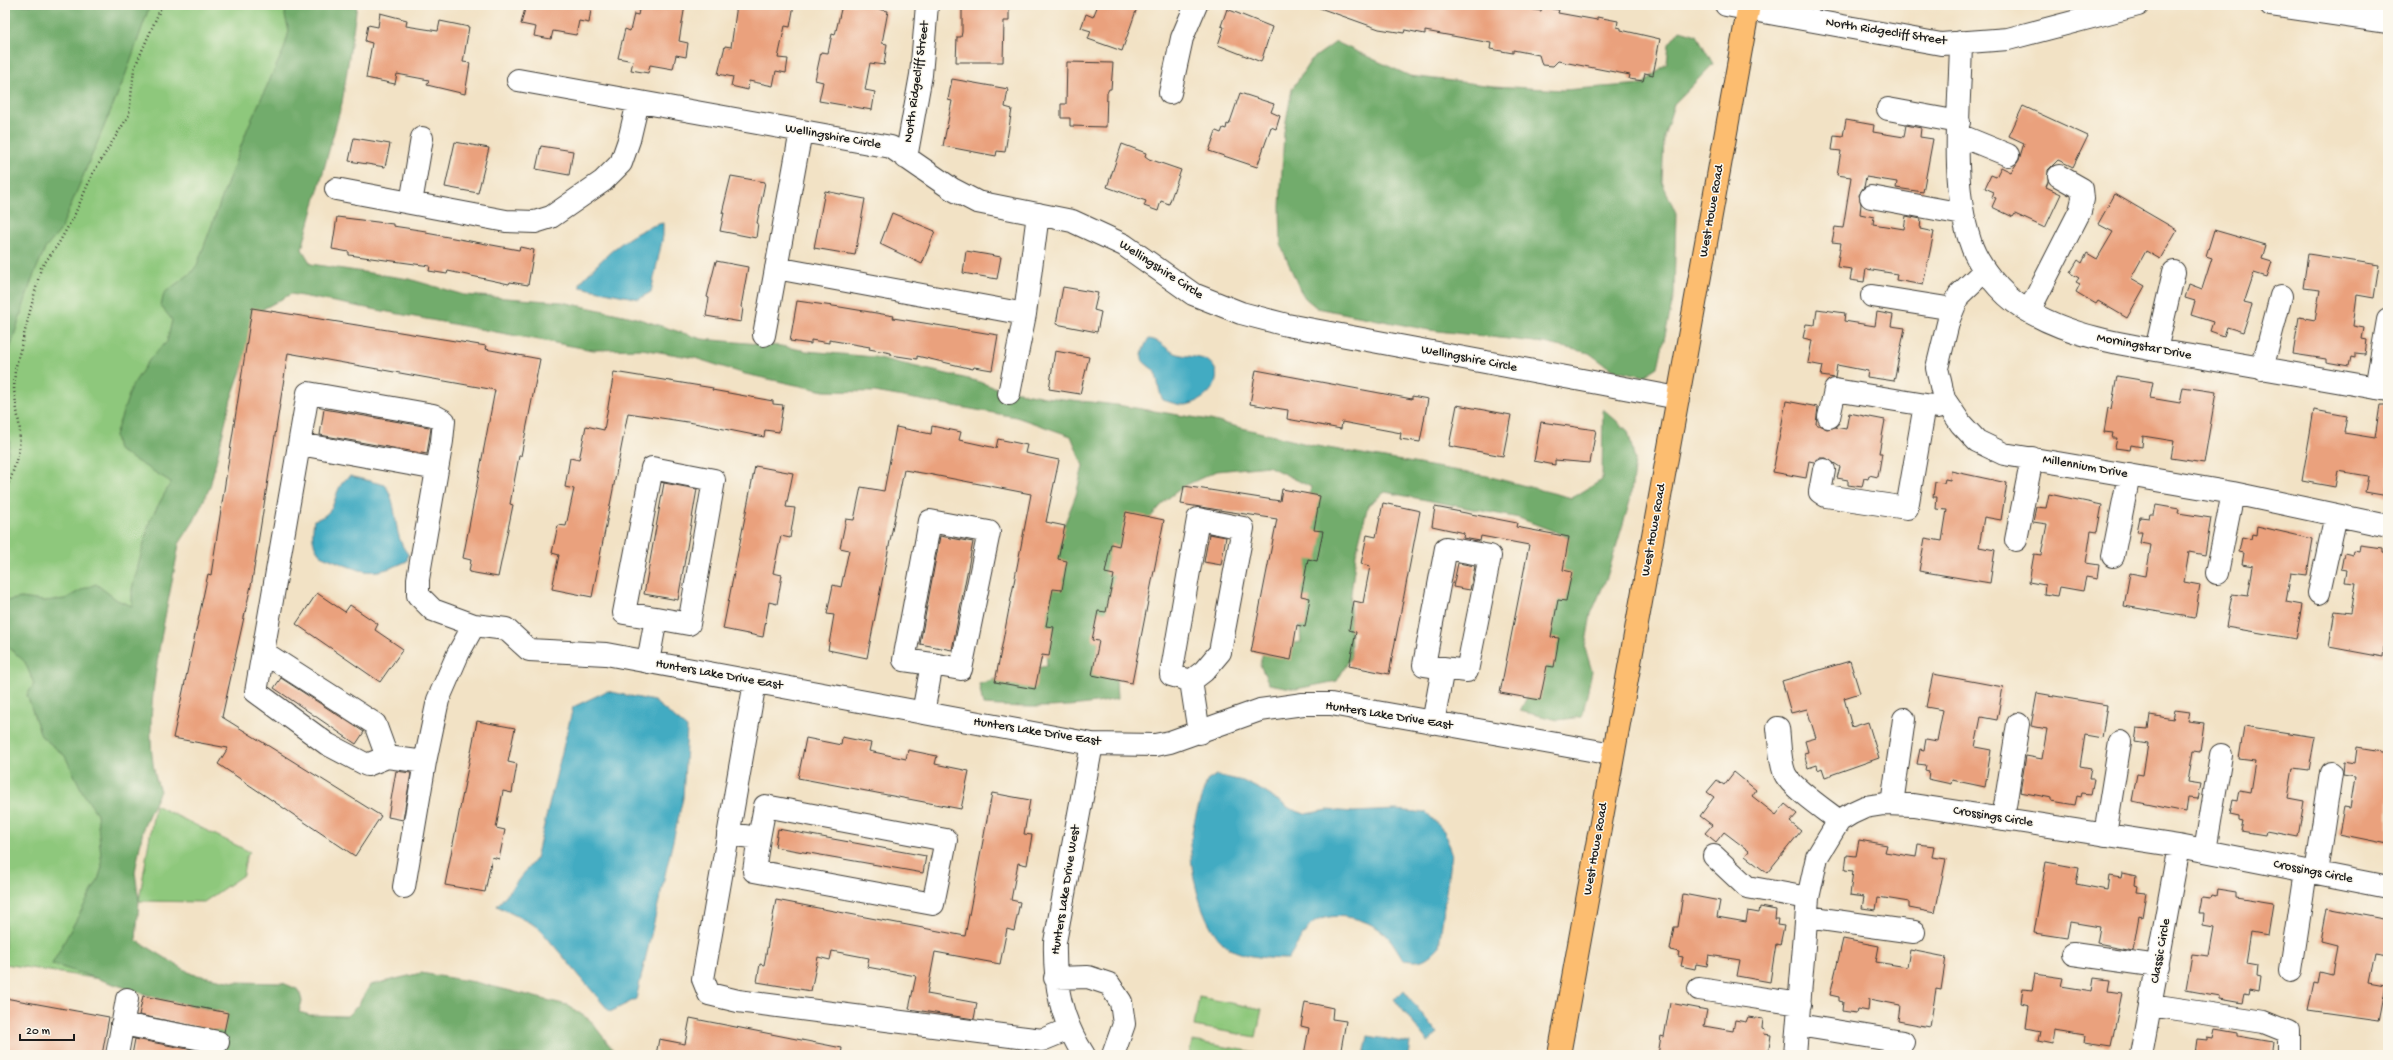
<svg xmlns="http://www.w3.org/2000/svg" width="2393" height="1060" font-family="'Gochi Hand',sans-serif">
<rect width="100%" height="100%" fill="#fbf7ec"/>
<filter id="ink" filterUnits="userSpaceOnUse"><feTurbulence type="fractalNoise" baseFrequency=".025" numOctaves="2"/><feDisplacementMap in="SourceGraphic" scale="8" xChannelSelector="R" yChannelSelector="G"/><feConvolveMatrix kernelMatrix="1 2 1 2 8 2 1 2 1" color-interpolation-filters="sRGB"/></filter>
<filter id="wash" filterUnits="userSpaceOnUse"><feTurbulence type="fractalNoise" baseFrequency=".012" numOctaves="4" result="noise"/><feDisplacementMap in="SourceGraphic" scale="16" xChannelSelector="R" yChannelSelector="G"/><feGaussianBlur stdDeviation="0.9" result="paint"/><feColorMatrix in="noise" values="0 0 0 0 0 0 0 0 0 0 0 0 0 0 0 0 0 1.4 0 .05"/><feComposite in="paint" operator="in"/></filter>
<g filter="url(#wash)">
<rect width="100%" height="100%" fill="#f2e2c5"/>
<!-- green -->
<path fill="#8ec87c" stroke="#55724c" d="M5,5H336L174,535L99,979L5,964Z
M155,805L250,852L246,857L243,875L204,902L139,901Z
M1199,997L1262,1009L1256,1037L1194,1026Z
M1192,1041L1254,1052L1253,1055H1189Z"/>
<!-- forest -->
<path fill="#72ac6c" stroke="#476444" d="M5,5H150L124,79L60,231L45,249L32,279L5,365Z
M286,5H357L342,103L302,249L311,264L409,279L464,295L562,302L633,317L702,339L781,346L807,351L874,357L977,381L993,387L1045,397L1117,405L1210,420L1311,445L1487,476L1572,498L1602,480L1603,409L1628,431L1635,460L1630,501L1607,577L1591,614L1585,648L1592,671L1582,717L1558,720L1520,711L1535,681L1557,570L1569,537L1519,518L1385,492L1368,505L1356,554L1350,601L1351,657L1337,681L1296,689L1269,684L1260,665L1264,647L1301,642L1297,582L1311,487L1268,466L1217,471L1184,486L1167,499L1132,538L1115,656L1117,699C1074,709 1028,708 983,705L979,684L1024,670L1047,666L1043,600L1055,548L1076,495L1083,466L1071,436L1016,417L875,392L824,391L745,374L695,358L642,349L593,350L291,294L263,309L231,399L210,487L194,521L179,544C168,612 135,728 160,791L144,825L135,872L139,901L136,940L192,974L234,982L283,983L299,990L302,1001L299,1012L310,1015L347,1016L358,1005L370,985L421,973L475,982L567,1005L590,1020L617,1055H169L198,1043L218,1011L163,1000L52,964L98,880L102,867L97,814L83,793L65,756L41,736L27,695L34,684L25,662L5,644V601L21,598L44,601L65,599L83,589L96,584L117,600L132,606V589L150,520L171,482L118,450L115,435L132,386L152,356L167,342L172,320L161,306L164,293L191,273L197,265L248,127L284,49L289,31L285,16Z
M1680,30L1697,35L1713,64L1674,104L1664,137L1662,182L1676,213L1674,295L1658,367L1644,376L1611,369L1589,353L1544,343L1429,330L1317,308L1305,298L1300,290L1281,246L1280,207L1284,132L1292,89L1311,60L1336,42L1410,76L1494,86L1563,90L1643,84L1667,63L1669,44Z
M5,430L10,441L5,468Z"/>
<!-- water -->
<path fill="#43abc2" stroke="#30646f" d="M663,223V236L651,292L639,299L580,287V283C602,258 630,230 663,223Z
M1148,339C1161,339 1166,351 1178,354C1187,357 1199,356 1208,361C1230,377 1205,404 1184,405C1177,405 1170,402 1163,400C1158,391 1159,382 1155,373C1154,369 1149,367 1146,364C1137,358 1145,346 1148,339Z
M350,476L385,485C400,506 391,534 408,554L407,561C368,580 360,570 322,556C311,545 312,535 314,520C342,513 329,489 350,476Z
M607,691L654,701L687,728L683,798L636,999L610,1012L538,927L497,906L536,858L573,707Z
M1216,775L1243,781L1263,791L1291,809L1305,814L1328,810L1353,812L1396,810L1427,813L1444,831L1451,853L1439,947C1426,960 1422,963 1404,960C1398,952 1392,940 1384,933C1367,918 1328,908 1310,926C1302,935 1295,949 1288,959C1273,959 1242,957 1229,948C1203,931 1189,872 1191,842C1192,824 1201,798 1207,781Z
M1404,991L1438,1034L1428,1042L1394,999Z
M1368,1036L1410,1043L1408,1055H1364Z"/>
<g id="blocks">
<!-- building -->
<path fill="#eaa17d" d="M526,5H570L591,9L589,23L579,21L576,35L553,31L551,39L534,36L536,27L521,24Z
M640,5H685L679,41L688,43L686,57L676,55L673,69L650,65L648,73L631,70L633,61L618,58L625,29L630,31L634,14L638,15Z
M737,5H794L790,27L785,26L778,58L788,59L786,73L776,71L773,86L749,81L748,90L731,86L733,77L718,74L725,46L731,47Z
M842,5H880L879,9L888,11L882,43L887,44L884,65L870,63L865,90L875,92L872,110L819,101L823,82L815,80L821,52L828,53L832,34L835,35Z
M962,5H1009V21H1004L1003,62H956L957,37H961L962,32Z
M1098,5H1138L1122,51L1088,39L1091,31L1081,28L1086,14L1093,17Z
M1318,5H1508L1541,11L1542,7L1559,10L1558,13L1597,20V17L1618,21L1617,27L1621,28V30L1660,39L1653,75L1645,73L1643,81L1629,79L1630,75L1558,61L1553,66L1542,65L1539,55L1513,50V53L1490,49L1491,43L1425,31V34L1405,30L1404,33L1379,29L1317,7Z
M1227,9L1272,27L1261,62L1218,45L1224,27L1221,26Z
M380,13L407,20L406,26L438,31L440,21L469,27L463,62L470,63L465,94L427,85L429,80L397,74L395,84L366,78L372,43L365,41L368,25L378,27Z
M1067,62L1113,63L1111,89H1109L1107,93L1106,127L1070,126V118H1061V104H1066Z
M952,79L1008,89L1005,107L1012,109L1005,152L997,151L996,156L943,146L952,101L948,100Z
M1240,93L1274,104L1271,112L1280,116L1276,129L1271,127L1257,167L1209,151L1216,131L1221,133L1223,128L1226,129L1227,124L1229,125Z
M2023,106L2088,136L2073,167L2058,160L2048,170V182L2046,187L2061,194L2045,228L2015,214L2013,217L1992,207L1996,198L1992,197L1994,192L1985,188L1991,175L1996,177L2001,167L2011,172L2019,160L2024,143L2009,136Z
M1846,120L1874,125L1873,132L1904,137L1906,125L1921,128L1920,137L1933,139L1923,192L1896,188L1897,182L1866,177L1864,187L1859,195L1861,204L1860,214L1874,217L1873,224L1904,229L1906,216L1921,219L1920,229L1934,232L1923,285L1896,280L1897,274L1866,269L1864,282L1850,280L1852,269L1837,267L1841,243L1832,242L1835,227L1843,228L1851,177L1837,175L1841,151L1832,150L1834,135L1843,136Z
M354,138L390,144L385,167L349,161Z
M455,142L489,148L478,193L445,187Z
M1122,144L1146,153L1145,156L1149,159L1181,170L1169,204L1161,201L1158,211L1144,206L1146,201L1107,187Z
M541,146L573,151L569,175L536,169Z
M731,176L765,182L757,223H758L756,238L720,231L724,213H722Z
M825,191L865,199L855,255L814,248Z
M2115,194L2177,230L2160,259L2146,251L2131,278L2145,286L2127,318L2098,301L2096,304L2076,292L2080,284L2076,282L2079,278L2070,273L2078,260L2082,263L2087,253L2097,259L2113,232L2098,224Z
M892,213L935,231L922,264L880,244Z
M337,217L393,224V226L426,231V233L519,250L520,247L534,250L528,285L510,282L509,284L448,271L447,274L429,271L430,266L349,255V252L332,249Z
M2214,230L2266,245L2262,259L2272,262L2267,277L2254,273L2244,303L2252,305L2243,332L2227,327L2224,336L2210,331L2213,322L2191,315L2195,301L2185,298L2189,284L2202,289L2212,258L2206,256Z
M966,251L1001,257L997,279L963,273Z
M2308,254L2379,265L2374,298L2357,295L2353,326L2364,328L2362,339L2367,340L2365,354L2355,353V358L2351,357L2349,366L2326,362V359L2293,354L2299,317L2315,320L2320,290L2303,288Z
M716,261L748,267L741,307L743,308L741,322L706,316L709,298L707,297Z
M1063,287L1098,293L1094,310L1101,312L1097,332L1056,324Z
M797,301L840,307L894,316L893,318L998,335L992,370L974,367L973,369L917,356V359L891,355V353L869,349L870,347L829,340V343L811,340V344L790,341Z
M252,308L486,346L485,349L540,359L521,456H519L510,504L513,505L498,577L469,572L471,560L463,558L495,390L288,353L252,581L222,717L381,816L355,856L218,764L228,748L173,738L208,574L211,575Z
M1817,309L1845,313L1844,321L1875,326L1877,312L1893,315L1891,326L1905,328L1894,381L1867,377L1868,371L1837,365L1835,378L1821,376L1823,366L1808,363L1812,340L1803,338L1806,324L1815,325Z
M1055,351L1089,357L1080,394L1049,389Z
M1256,370L1412,399V396L1428,399L1420,442L1400,439L1401,433L1342,422L1341,429L1287,419L1288,410L1250,404Z
M614,372L713,388L712,390L773,401V404L783,405L779,432L765,430L764,437L694,423L628,413L592,597L552,589L559,555L552,553L558,525L566,526L574,489L565,487L570,458L579,460L586,426L604,430Z
M2117,376L2153,382L2150,398L2180,403L2183,387L2216,392L2204,463L2171,458L2174,441L2143,436L2142,447L2131,445L2130,450L2115,448L2117,438H2112L2113,433L2104,432L2108,408L2111,409Z
M1786,401L1818,407L1816,424L1827,429L1835,427L1846,429L1849,413L1885,420L1879,453H1882L1878,477L1869,475L1868,479L1864,478L1862,487L1848,485V480L1837,478L1840,467L1826,458H1819L1814,462L1809,461L1806,478L1773,472Z
M1457,405L1511,415L1503,456L1449,446Z
M2380,405H2388V496L2365,492L2368,476L2338,471L2335,487L2302,481L2314,410L2347,416L2344,433L2375,438Z
M324,409L429,427L431,428L427,454L320,435Z
M1541,422L1596,430L1590,463L1555,460V465L1534,461Z
M932,426L961,432L959,440L996,448L998,439L1027,445L1025,453L1059,460L1046,522L1065,526L1058,559L1067,561L1062,590L1053,589L1046,626L1054,627L1049,656L1042,655L1035,689L995,682L1031,494L928,474L904,470L867,658L828,650L834,615L827,614L833,585L841,587L849,550L840,548L846,519L854,520L861,487L884,491L896,427L931,434Z
M755,466L793,473L786,507L795,508L790,538L781,536L773,573L782,575L777,604L769,602L763,637L723,629Z
M1951,471L2007,483L2001,520L1984,517L1979,547L1995,550L1990,583L1919,571L1925,538L1942,541L1947,510L1936,509L1937,497H1933L1935,482L1944,483L1945,479L1950,480Z
M664,483L697,489L678,600L644,594Z
M1184,486L1280,501L1282,489L1320,496L1314,530L1323,531L1317,561L1308,559L1301,596L1310,598L1305,627L1297,625L1291,660L1251,652L1277,519L1181,504Z
M2049,494L2102,505L2097,532L2091,531L2086,563L2099,565L2097,579L2086,577L2083,591L2060,587L2058,596L2044,594L2045,585L2029,582L2034,554L2041,555L2047,524L2033,522L2036,507L2046,508Z
M1383,503L1420,511L1389,674L1349,666L1356,632L1349,630L1354,601L1363,603L1370,566L1361,564L1367,535L1376,537Z
M2156,505L2179,509L2178,513L2211,518L2205,555L2189,552L2184,582L2200,585L2195,618L2124,606L2130,573L2146,576L2151,545L2140,543L2142,532H2137L2140,517L2149,518L2150,514H2154Z
M1435,507L1517,523L1516,527L1569,537L1563,570L1572,572L1566,601L1558,600L1551,637L1559,638L1554,667L1547,666L1540,700L1500,693L1529,545L1481,536L1480,541L1463,538L1464,533L1432,526Z
M1126,512L1164,520L1132,683L1092,675L1099,641L1092,640L1098,611L1106,612L1114,575L1105,573L1111,544L1119,546Z
M2257,526L2313,539L2307,575L2291,573L2286,602L2302,605L2296,639L2226,627L2232,594L2248,596L2253,566L2242,564L2244,553L2239,552L2242,537L2251,539L2252,534L2256,535Z
M1209,534L1226,537L1221,565L1204,562Z
M940,536L973,542L952,650L920,644Z
M2360,545L2382,548V552L2388,553V649L2384,648L2383,657L2329,647L2335,611L2351,613L2356,583L2345,582L2347,570L2341,569L2344,553L2353,555L2354,551L2359,552Z
M1458,563L1475,566L1470,590L1453,587Z
M317,593L345,612L350,605L378,624L375,630L403,649L380,682L296,624Z
M1850,661L1860,693L1844,698L1852,727L1868,722L1879,758L1825,777L1822,768L1818,770L1817,765L1808,768L1804,753L1808,752L1805,741L1816,738L1807,709L1791,713L1782,681Z
M1933,674L2003,687L1997,720L1981,717L1975,747L1991,750L1985,787L1952,780L1951,784L1928,779L1929,771L1925,770L1926,765L1917,764L1920,749L1924,750L1926,739L1937,741L1943,710L1926,707Z
M281,678L364,732L356,744L274,688Z
M2037,693L2107,705L2102,738L2085,735L2080,766L2091,768L2089,779H2094L2091,794L2082,793L2081,797L2077,796L2075,805L2052,801V798L2020,792L2026,756L2042,759L2047,729L2031,726Z
M2175,710L2190,712L2188,721L2204,723L2200,752L2193,751L2188,782L2201,784L2198,799L2188,798L2186,812L2132,801L2137,774L2143,775L2148,744L2135,742L2137,728L2148,729L2150,715L2173,719Z
M477,721L515,728L508,762L517,764L512,793L503,791L496,828L505,830L499,859L492,857L485,892L445,885Z
M2244,726L2315,737L2309,770L2293,768L2288,798L2304,801L2298,837L2266,831L2265,835L2241,831L2243,822L2239,821V817L2230,815L2233,800L2237,801L2239,790L2250,792L2255,761L2239,759Z
M842,737L871,743L869,751L906,759L908,750L937,756L935,764L969,771L961,809L798,778L806,738L841,745Z
M2357,748L2388,753V844L2339,834L2344,807L2350,808L2355,777L2343,775L2344,761L2355,763Z
M396,771L411,773L403,820L388,817Z
M1734,772L1756,790L1752,796L1776,815L1785,804L1797,814L1790,822L1801,831L1767,873L1745,856L1749,851L1724,832L1716,842L1705,833L1712,825L1700,816L1714,797L1707,792L1717,780L1724,785Z
M992,793L1030,800L1024,834L1032,835L1027,865L1018,863L1011,900L1020,902L1014,931L1007,929L1000,964L935,952L927,994L977,1003L974,1019L909,1009L916,976L867,967L869,958L832,951L830,960L818,957L811,991L757,982L760,964L764,965L776,900L965,936Z
M778,829L926,856L923,873L775,847Z
M1859,840L1887,845L1885,852L1916,857L1918,844L1934,846L1932,857L1946,859L1935,913L1909,908V902L1878,897L1876,910L1862,908L1864,897L1850,895L1853,871L1845,870L1847,855L1856,856Z
M2046,862L2079,868L2076,884L2107,890L2109,876L2121,878L2122,873L2136,876L2135,885L2138,886L2137,892L2146,893L2142,917L2139,916L2133,950L2097,943L2100,927L2070,922L2067,938L2034,933Z
M2217,889L2236,892V897L2273,903L2268,935L2251,932L2246,963L2257,965L2256,976L2260,977L2258,992L2249,990L2248,995L2244,994L2242,1003L2219,999V996L2186,990L2192,954L2209,956L2214,927L2203,925L2204,913H2199L2202,897L2210,898L2211,895L2216,896Z
M1683,894L1720,901L1717,917L1746,922L1748,911L1759,913L1760,907L1776,910L1775,919H1778L1777,925L1784,926L1780,945L1776,944L1770,982L1737,976L1740,960L1709,955L1707,966L1696,964L1695,969L1681,966L1683,957L1678,956L1679,952L1670,950L1674,927H1678Z
M2327,908L2388,920V954L2375,952L2369,982L2386,985L2379,1021L2308,1011L2314,983L2318,984L2320,972L2332,975L2337,945L2321,941Z
M1843,939L1879,946L1876,962L1907,967L1910,950L1946,957L1941,990L1936,989L1930,1027L1898,1021L1900,1005L1869,999L1868,1011L1857,1009L1856,1013L1842,1011L1843,1002L1839,1001V997L1830,995Z
M2035,974L2063,978L2061,986L2092,991L2094,978L2110,980L2108,991L2122,993L2111,1046L2084,1042L2085,1036L2054,1031L2052,1044L2038,1041L2040,1031L2026,1028L2029,1005L2021,1003L2023,989L2032,990Z
M143,996L228,1013L224,1032L139,1015Z
M5,998L109,1017L102,1055H5Z
M1305,1002L1333,1008L1332,1019L1346,1021L1340,1055H1304L1309,1028L1301,1026Z
M1670,1003L1707,1010L1704,1026L1733,1031L1735,1020L1746,1022L1748,1017L1763,1019L1762,1028L1765,1029L1764,1034L1771,1035L1768,1055H1658L1661,1036L1664,1037Z
M690,1018L842,1048L841,1055H656L659,1039L685,1044Z
M2215,1029L2238,1033V1036L2273,1042L2271,1055L2195,1054L2197,1039L2207,1040V1037L2213,1038Z
M135,1039L209,1053V1055H132Z"/>
</g>
</g>
<g filter="url(#ink)">
<use href="#blocks" fill-opacity="0" stroke="#3c3a35" stroke-width="1"/>
<g fill="none" stroke-linecap="round" stroke-linejoin="round">
<!-- minor casing -->
<g stroke="#3c3a35" stroke-width="24">
<path id="minor" d="M1726,5L1941,44L2008,39L2138,5
M2271,5L2388,22
M1961,42C1960,105 1950,181 1970,241C1977,265 2001,294 2023,308C2074,340 2139,347 2198,357C2261,368 2325,379 2388,390
M518,80L891,147L952,189L977,202L1072,221L1124,245L1193,294L1241,313L1287,325L1678,398
M1170,93L1182,38L1196,5
M1888,109L1959,122
M1959,135L2008,155
M906,158L921,75L927,5
M336,189L506,221L535,222L551,217L603,181L621,163L629,140L638,102
M1871,197L1963,214
M411,203L422,138
M776,268L1025,314
M1984,271L1959,295L1949,319L1937,368L1944,399L1961,424L1977,441L2004,454L2233,493L2388,526
M1872,296L1953,309
M2029,311L2080,211L2083,199L2082,189L2059,176
M764,335L801,131
M2156,350L2174,272
M2262,369L2281,296
M2376,388L2388,320
M1009,394L1025,314L1038,214
M1829,417L1835,390L1938,407
M300,444L437,469
M1824,470L1820,492L1826,496L1907,508L1925,405
M2016,540L2032,458
M2113,556L2129,475
M2217,573L2233,493
M2319,593L2336,515
M474,625L458,654L438,700L425,762L387,757L367,765L327,744L256,692L308,393L433,415L444,421L442,441L418,579V595L433,610L474,625L506,629L529,650L606,654L1092,744L1155,745L1170,742L1260,710L1303,704H1331L1613,754
M263,652L375,724L387,757
M648,662L656,618L624,613L652,468L714,480L689,624L656,618
M1191,681L1204,671L1220,652L1243,528L1198,519L1171,675L1191,681L1199,733
M755,682L703,979L709,994L738,1001L1042,1040L1069,1029
M923,713L932,664L904,660L930,521L989,532L961,669L932,664
M1433,723L1443,668L1424,665L1446,548L1490,556L1467,671L1443,668
M1778,728C1780,742 1779,760 1785,774C1791,787 1826,811 1839,821
M1892,804L1904,719
M2003,819L2018,724
M728,834L759,838L765,806L946,840L933,904L754,871L759,838
M2105,835L2120,742
M2205,851L2221,755
M1714,856L1747,887L1808,898
M2316,873L2331,773
M404,887L425,762
M1807,917L1914,932
M2073,954L2158,966
M2291,970L2306,871
M1055,978L1088,977L1109,984L1121,1002L1124,1024L1113,1055
M1699,989L1800,1004
M2151,1005L2264,1022L2289,1032V1055
M122,1024L218,1042
M1798,1025L1903,1042
M117,1055L127,999
M1084,1055C1061,1020 1054,984 1055,942L1092,744
M1795,1055L1808,898L1817,857L1839,821L1852,813L1865,807L1884,804L1913,805L2179,846L2388,887
M2141,1055L2179,846"/>
</g>
<!-- major casing -->
<g stroke="#3c3a35" stroke-width="24">
<path id="major" d="M1559,1055L1749,5"/>
</g>
<!-- path -->
<path stroke="#3c3a35" stroke-width="2.5" stroke-dasharray="1 3" stroke-linecap="butt" d="M5,490L11,478L19,451L20,430L14,390L15,370L41,268L59,243L74,216L93,173L129,115L134,69L162,5"/>
<!-- minor -->
<use href="#minor" stroke="#fff" stroke-width="22"/>
<!-- major -->
<use href="#major" stroke="#fcbd6f" stroke-width="22"/>
</g>
</g>
<g text-anchor="middle" dominant-baseline="central" stroke-width="3" stroke-linejoin="round" paint-order="stroke">
<!-- street labels -->
<g font-size="13" fill="#1c1c1c" stroke="#fbf7ec">
<text transform="translate(1886 32) rotate(9)">North Ridgecliff Street</text>
<text transform="translate(917 82) rotate(-82)">North Ridgecliff Street</text>
<text transform="translate(833 137) rotate(10)">Wellingshire Circle</text>
<text transform="translate(1712 211) rotate(-80)">West Howe Road</text>
<text transform="translate(1161 270) rotate(33)">Wellingshire Circle</text>
<text transform="translate(2144 347) rotate(11)">Morningstar Drive</text>
<text transform="translate(1469 359) rotate(11)">Wellingshire Circle</text>
<text transform="translate(2085 467) rotate(10)">Millennium Drive</text>
<text transform="translate(1654 530) rotate(-80)">West Howe Road</text>
<text transform="translate(719 675) rotate(10)">Hunters Lake Drive East</text>
<text transform="translate(1389 716) rotate(9)">Hunters Lake Drive East</text>
<text transform="translate(1037 732) rotate(9)">Hunters Lake Drive East</text>
<text transform="translate(1993 817) rotate(9)">Crossings Circle</text>
<text transform="translate(1596 849) rotate(-80)">West Howe Road</text>
<text transform="translate(2313 872) rotate(11)">Crossings Circle</text>
<text transform="translate(1066 890) rotate(-81)">Hunters Lake Drive West</text>
<text transform="translate(2161 951) rotate(-80)">Classic Circle</text>
</g>
</g>
<!-- margin -->
<rect width="2393" height="1060" fill="none" stroke="#fbf7ec" stroke-width="20"/>
<!-- scale -->
<path d="M20 1034v6h54v-6" fill="none" stroke="#1c1c1c" stroke-width="2"/>
<text x="26" y="1034" font-size="12" fill="#1c1c1c" stroke="#fbf7ec" stroke-width="3" paint-order="stroke">20 m</text>
</svg>
